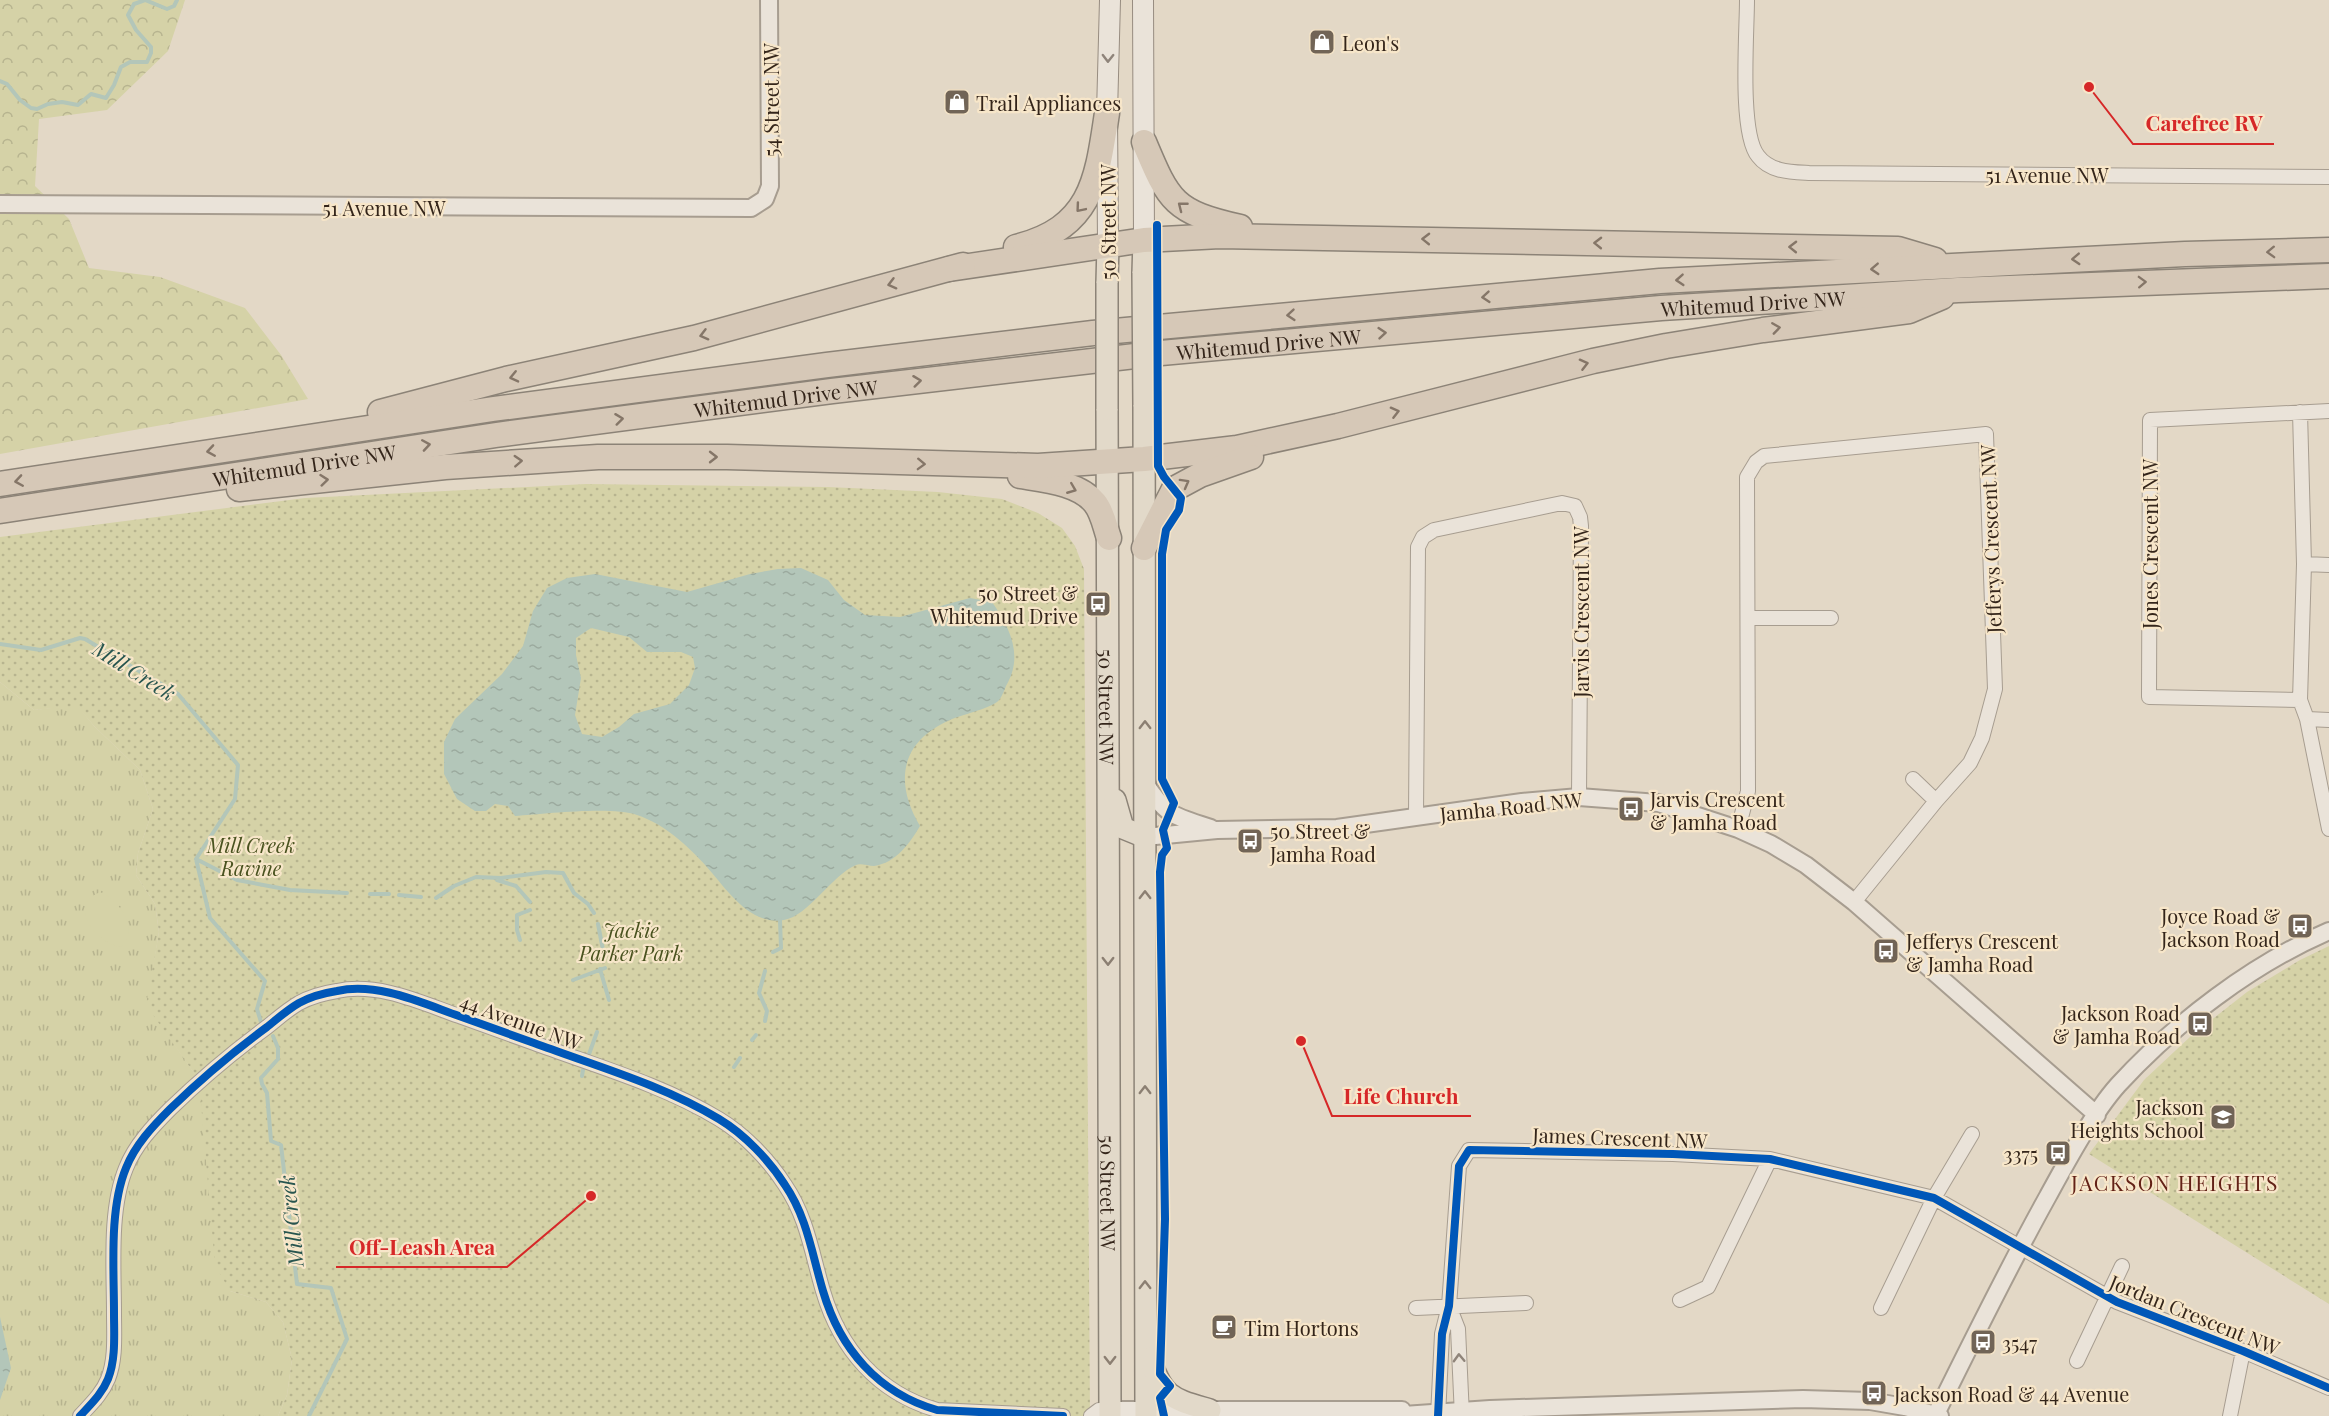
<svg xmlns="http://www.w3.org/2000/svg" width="2329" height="1416" font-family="'Playfair Display',serif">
<defs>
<pattern id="grass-tufts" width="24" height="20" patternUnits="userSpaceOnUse" patternTransform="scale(1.5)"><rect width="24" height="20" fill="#d5d2a7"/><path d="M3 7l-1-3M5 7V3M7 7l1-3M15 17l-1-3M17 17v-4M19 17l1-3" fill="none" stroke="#b7b48f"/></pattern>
<pattern id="forest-crowns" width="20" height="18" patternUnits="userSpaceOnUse" patternTransform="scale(1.5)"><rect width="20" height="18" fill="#d5d2a7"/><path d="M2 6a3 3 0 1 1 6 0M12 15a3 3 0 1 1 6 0" fill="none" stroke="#b7b48f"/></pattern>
<pattern id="park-dots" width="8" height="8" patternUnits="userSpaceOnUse" patternTransform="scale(1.5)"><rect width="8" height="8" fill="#d5d2a7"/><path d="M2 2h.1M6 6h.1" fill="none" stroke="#b7b48f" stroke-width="1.8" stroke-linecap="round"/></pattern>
<pattern id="water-ripples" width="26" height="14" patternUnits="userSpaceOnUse" patternTransform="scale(1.5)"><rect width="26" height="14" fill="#b3c6b9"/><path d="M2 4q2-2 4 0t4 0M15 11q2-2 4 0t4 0" fill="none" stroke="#9baa9e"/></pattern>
</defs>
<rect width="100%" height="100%" fill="#e3d8c6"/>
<!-- grass -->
<path fill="url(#grass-tufts)" d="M0,682L34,710L77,705L94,726L140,770L153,809L138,853L136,875L155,904L159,932L147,1005L199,1080L230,1291L266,1302L283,1322L292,1359L287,1395L278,1416H0Z"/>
<!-- forest -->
<path fill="url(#forest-crowns)" d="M0,0H185L168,51L107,110L39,119L35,186L69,219L89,268L160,277L245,308L281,355L308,399L0,454Z"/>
<!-- park -->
<path fill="url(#park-dots)" d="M586,484L828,487L938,492L1002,499L1038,513L1062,528L1075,546L1084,569L1090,1416H278L287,1395L292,1359L283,1322L266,1302L230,1291L215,1265L199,1080L146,1005L159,932L155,904L136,875L138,853L153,809L140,770L94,726L77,706L34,710L0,682V537L305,498Z
M2329,946V1304L2089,1154L2144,1080L2191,1036L2247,992L2300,960Z"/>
<!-- pitch -->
<path fill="#d5d2a7" d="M100,892C119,900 141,929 121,947C97,944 66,906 100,892Z"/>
<!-- water -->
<path fill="url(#water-ripples)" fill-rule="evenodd" d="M801,568L828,580L844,600L865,615L900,617L970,598L992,602C1010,628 1024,656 1006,686C1004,691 1001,699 997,702C988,709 961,715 950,720C900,742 894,782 920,826C910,843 896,863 874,866C868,866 861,863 856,865C832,875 808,916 784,920C749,926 726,888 706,866C687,845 664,824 637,815C611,806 545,814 515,816L508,806L495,804L486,811H475L457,799L444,774V742L455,719L502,674L523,646L533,611L547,588L567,578L595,574L687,592L750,574L778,569ZM591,628L629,637L647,652H681L693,657L695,668L689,685L670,704L634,714L619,727L602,737L582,734L575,715L581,678L576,655V638Z
M0,1317L11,1368L0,1400Z"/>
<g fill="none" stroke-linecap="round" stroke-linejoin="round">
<!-- stream -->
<path stroke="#b3c6b9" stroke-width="4" d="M0,81L7,84L20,100L31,108L37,109L48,104L62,102L78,105L91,94L106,98L114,85L121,67L130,62H147L151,53V47L136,30L128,15L134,4L145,0L167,9L174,6L177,0
M0,644L41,650L80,638L85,639L178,694L238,765L235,799L196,859L210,918L265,981L257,1009L261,1022
M196,859L237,880L290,890L347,893
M497,880L516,886L530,902
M370,894H389
M399,895L421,897
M436,898L454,886L476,877L501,878L546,872L563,873L574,893L588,904L594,913
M598,924L603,950L602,960
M520,940L517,930V915L530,910
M773,952L781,948L780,920
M600,969L609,1000
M573,980L605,968
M765,1021L767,1011L759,993L765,971
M273,1036L278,1048V1059L261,1078L262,1084L267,1093L271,1141L281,1145L297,1284L331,1288L347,1339L309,1416
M752,1040L756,1035
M588,1057L597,1032
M734,1067L740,1058
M582,1076L583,1070"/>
<!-- minor casing -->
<g stroke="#a79d90" stroke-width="16">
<path id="minor" d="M1747,0C1747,33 1739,133 1758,156C1770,172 1791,172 1809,173L2329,177
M2300,412L2304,564L2300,700L2307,719L2329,829
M2304,564L2329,565
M1748,618H1831
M2300,700L2149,697L2150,420L2329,411
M2307,719L2329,720
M1913,779L1936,801
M1416,816L1418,547L1423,537L1434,530L1562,503L1575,506L1580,517L1581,526L1579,797
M1738,829L1748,791L1747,477L1756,462L1764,456L1986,434L1995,689L1982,738L1970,763L1936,801L1854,902
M1680,1300L1708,1287L1770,1159
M1449,1306L1458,1329L1462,1416
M1416,1308L1526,1303
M1881,1308L1934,1198L1972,1134
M2077,1361L2122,1266
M80,1416C90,1405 102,1394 108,1379C116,1359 114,1335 114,1313C114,1268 109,1209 126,1168C135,1145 153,1126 170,1109C200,1080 233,1052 267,1027C277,1019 287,1010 299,1003C310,997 324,993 337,991C378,982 422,1003 459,1016C484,1025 509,1034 534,1043C596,1066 663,1085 719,1119C744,1134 769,1160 785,1185C807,1217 812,1254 823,1291C840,1349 878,1393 937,1410L1063,1416
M1091,1416L1099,1410H1110
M1438,1416L1442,1334L1449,1306L1459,1166L1469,1150L1673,1154L1770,1159L1934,1198L2117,1302L2243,1351L2329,1388
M2230,1416L2243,1351"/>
</g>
<!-- tertiary casing -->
<g stroke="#a79d90" stroke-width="20">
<path id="tertiary" d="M0,204L751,208L765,199L770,186L769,0
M1145,783C1167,817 1174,816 1211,828
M1145,837L1217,830L1337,828L1522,802L1579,797L1658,803L1738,829L1771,844L1806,865L1854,902L2097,1115
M1110,1410H1402
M1936,1414C1972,1341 2008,1268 2048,1196C2066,1163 2093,1113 2118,1085C2175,1023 2252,964 2329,931
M1389,1416L1490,1409L1803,1399L1870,1401L1905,1407L1940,1416"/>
</g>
<!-- secondary casing -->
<g stroke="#978c80" stroke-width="22">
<path id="secondary" d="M1143,0L1144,240
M1108,244L1107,113L1110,0"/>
</g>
<!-- primary casing -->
<g stroke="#8c8377" stroke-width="24">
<g id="primary">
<path d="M1143,273L1144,240"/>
<path d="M1107,283L1108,244"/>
<path d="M1144,405L1146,1416"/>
<path id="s1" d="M1107,409L1110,1416"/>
<path d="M1115,800L1123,828L1145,837"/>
<path d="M1150,1358C1162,1398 1173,1399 1210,1410"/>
</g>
</g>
<!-- motorway casing -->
<g stroke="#8c8377" stroke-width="27">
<g id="motorway">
<path d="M1144,142C1169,202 1174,212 1240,227"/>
<path d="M1016,247C1092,228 1097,180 1107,113"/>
<path d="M949,269L1144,240L1220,236L1898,249L1935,260"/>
<path d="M380,412L506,379L694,338L963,265"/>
<path d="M1020,476C1044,480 1079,483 1095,503C1103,513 1105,527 1109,538"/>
<path d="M0,484L493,409L827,365L1093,333L1660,281L2185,254L2329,250"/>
<path d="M239,489L445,467L598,457H727L1038,466L1144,459L1237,448L1338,426L1593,361L1666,346L1763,330L1909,311L1942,297"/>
<path id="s2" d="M0,511L496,435L832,391L1161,353L1661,308L1958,290L2329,276"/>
<path d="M1144,548L1174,489L1200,475L1251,457"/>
</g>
</g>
<!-- minor -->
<use href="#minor" stroke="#eae3d9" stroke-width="14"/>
<!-- tertiary -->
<use href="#tertiary" stroke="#eae3d9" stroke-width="16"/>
<!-- secondary -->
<use href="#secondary" stroke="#eae3d9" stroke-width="20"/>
<!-- primary -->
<use href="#primary" stroke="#e2d9c9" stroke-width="21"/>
<!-- motorway -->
<use href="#motorway" stroke="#d6c8b7" stroke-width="24"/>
<!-- primary-bridge casing -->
<g stroke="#8c8377" stroke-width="24" stroke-linecap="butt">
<path id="primary-bridge" d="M1143,273L1144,405
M1107,283V409"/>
</g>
<!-- primary-bridge -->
<use href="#primary-bridge" stroke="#e2d9c9" stroke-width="21"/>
<!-- cycleway casing -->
<g stroke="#f7e6c9" stroke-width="11">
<path id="cycleway" d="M1157,225L1158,466L1164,477L1181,498L1179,510L1166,530L1162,554V779L1174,803L1163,830L1167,848L1162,855L1160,872L1165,1219L1160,1374L1170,1386L1160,1398L1164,1416
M80,1416C90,1405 102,1394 108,1379C116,1359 114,1335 114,1313C114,1268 109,1209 126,1168C135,1145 153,1126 170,1109C200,1080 233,1052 267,1027C277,1019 287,1010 299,1003C310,997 324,993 337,991C378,982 422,1003 459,1016C484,1025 509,1034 534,1043C596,1066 663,1085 719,1119C744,1134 769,1160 785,1185C807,1217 812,1254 823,1291C840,1349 878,1393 937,1410L1063,1416
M1438,1416L1442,1334L1449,1306L1459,1166L1469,1150L1673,1154L1770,1159L1934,1198L2117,1302L2243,1351L2329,1388"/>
</g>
<!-- cycleway -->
<use href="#cycleway" stroke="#0057b8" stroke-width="8"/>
</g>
<!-- one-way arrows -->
<defs><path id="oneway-chevron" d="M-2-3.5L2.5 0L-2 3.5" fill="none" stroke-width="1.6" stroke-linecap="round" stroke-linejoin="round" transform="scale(1.5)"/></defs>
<g stroke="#8f847a">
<use href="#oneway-chevron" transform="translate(1108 58) rotate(91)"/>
<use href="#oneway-chevron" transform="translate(1459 1358) rotate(-92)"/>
</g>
<g stroke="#857668">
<use href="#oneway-chevron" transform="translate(1182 206) rotate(-142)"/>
<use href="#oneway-chevron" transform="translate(1080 208) rotate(130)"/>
<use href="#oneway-chevron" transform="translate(1426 239) rotate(-179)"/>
<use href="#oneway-chevron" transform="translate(1598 243) rotate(-179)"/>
<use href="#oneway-chevron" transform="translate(1793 247) rotate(-179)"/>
<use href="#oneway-chevron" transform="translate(2271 252) rotate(178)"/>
<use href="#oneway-chevron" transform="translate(2076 259) rotate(177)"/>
<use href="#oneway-chevron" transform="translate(1875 269) rotate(177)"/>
<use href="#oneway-chevron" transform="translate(1680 280) rotate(176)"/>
<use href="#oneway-chevron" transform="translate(2142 282) rotate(-2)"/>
<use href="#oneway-chevron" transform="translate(892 284) rotate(165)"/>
<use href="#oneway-chevron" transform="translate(1486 297) rotate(175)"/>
<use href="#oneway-chevron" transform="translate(1291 315) rotate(175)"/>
<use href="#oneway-chevron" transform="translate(1776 328) rotate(-8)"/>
<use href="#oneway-chevron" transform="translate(1382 333) rotate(-5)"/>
<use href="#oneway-chevron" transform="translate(704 335) rotate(165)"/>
<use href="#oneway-chevron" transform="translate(1584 364) rotate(-14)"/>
<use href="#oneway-chevron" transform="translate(514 377) rotate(167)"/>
<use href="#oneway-chevron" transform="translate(917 381) rotate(-7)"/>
<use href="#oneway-chevron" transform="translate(1395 412) rotate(-14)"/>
<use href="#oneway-chevron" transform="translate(619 419) rotate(-7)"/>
<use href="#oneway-chevron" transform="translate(426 445) rotate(-9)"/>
<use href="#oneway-chevron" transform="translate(211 451) rotate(171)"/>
<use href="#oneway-chevron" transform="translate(713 457)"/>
<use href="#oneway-chevron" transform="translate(518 461) rotate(-3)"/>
<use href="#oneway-chevron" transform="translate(921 464) rotate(2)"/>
<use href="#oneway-chevron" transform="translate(324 480) rotate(-6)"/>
<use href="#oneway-chevron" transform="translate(19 481) rotate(171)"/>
<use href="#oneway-chevron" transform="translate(1185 483) rotate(-29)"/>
<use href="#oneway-chevron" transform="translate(1072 489) rotate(22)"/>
</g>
<g stroke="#8b7f72">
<use href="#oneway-chevron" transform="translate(1145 725) rotate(-90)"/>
<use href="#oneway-chevron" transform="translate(1145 895) rotate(-90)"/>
<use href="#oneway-chevron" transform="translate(1108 961) rotate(90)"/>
<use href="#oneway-chevron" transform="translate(1145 1090) rotate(-90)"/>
<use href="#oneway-chevron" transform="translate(1145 1285) rotate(-90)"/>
<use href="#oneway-chevron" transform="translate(1110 1360) rotate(90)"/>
</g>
<!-- icons -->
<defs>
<g id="shop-square" transform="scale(1.35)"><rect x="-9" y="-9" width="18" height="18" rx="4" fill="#716456" stroke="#f7e6c9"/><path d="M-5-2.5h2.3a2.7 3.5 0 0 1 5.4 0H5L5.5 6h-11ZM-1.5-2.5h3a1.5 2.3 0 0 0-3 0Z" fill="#fff"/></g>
<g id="bus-square" transform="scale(1.35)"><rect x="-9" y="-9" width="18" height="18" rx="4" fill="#716456" stroke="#f7e6c9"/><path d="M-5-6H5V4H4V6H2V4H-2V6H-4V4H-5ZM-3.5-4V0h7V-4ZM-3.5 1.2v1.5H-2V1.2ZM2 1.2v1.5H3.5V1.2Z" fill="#fff"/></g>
<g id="school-square" transform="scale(1.35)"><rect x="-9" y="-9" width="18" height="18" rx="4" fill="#716456" stroke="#f7e6c9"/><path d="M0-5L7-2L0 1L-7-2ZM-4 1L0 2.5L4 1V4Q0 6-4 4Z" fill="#fff"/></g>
<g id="cafe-square" transform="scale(1.35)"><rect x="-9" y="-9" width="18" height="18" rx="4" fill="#716456" stroke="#f7e6c9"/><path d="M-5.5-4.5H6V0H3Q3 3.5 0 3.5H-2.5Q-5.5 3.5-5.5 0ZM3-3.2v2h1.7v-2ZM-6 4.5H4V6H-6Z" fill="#fff"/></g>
</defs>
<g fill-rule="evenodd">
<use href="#shop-square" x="1322" y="42"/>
<use href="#shop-square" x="957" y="102"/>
<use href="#bus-square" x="1098" y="604"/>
<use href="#bus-square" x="1631" y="809"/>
<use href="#bus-square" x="1250" y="841"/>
<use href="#bus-square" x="2300" y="926"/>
<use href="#bus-square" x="1886" y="951"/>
<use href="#bus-square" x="2200" y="1024"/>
<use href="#school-square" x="2223" y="1117"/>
<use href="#bus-square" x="2058" y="1153"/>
<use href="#cafe-square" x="1224" y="1327"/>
<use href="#bus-square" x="1983" y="1342"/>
<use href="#bus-square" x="1874" y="1393"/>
</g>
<g text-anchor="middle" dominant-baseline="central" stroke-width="4.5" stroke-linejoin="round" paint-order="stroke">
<!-- poi labels -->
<g font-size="20" fill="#34251a" stroke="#f7e6c9" text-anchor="start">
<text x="1342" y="42">Leon's</text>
<text x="976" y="102">Trail Appliances</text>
<text x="1078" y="592" text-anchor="end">50 Street &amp;<tspan x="1078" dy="23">Whitemud Drive</tspan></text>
<text x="1650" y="798">Jarvis Crescent<tspan x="1650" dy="23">&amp; Jamha Road</tspan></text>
<text x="1270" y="830">50 Street &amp;<tspan x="1270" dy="23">Jamha Road</tspan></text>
<text x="2280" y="915" text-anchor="end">Joyce Road &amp;<tspan x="2280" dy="23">Jackson Road</tspan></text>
<text x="1906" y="940">Jefferys Crescent<tspan x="1906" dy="23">&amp; Jamha Road</tspan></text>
<text x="2180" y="1012" text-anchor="end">Jackson Road<tspan x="2180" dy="23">&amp; Jamha Road</tspan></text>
<text x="2204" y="1106" text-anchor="end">Jackson<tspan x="2204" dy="23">Heights School</tspan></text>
<text x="2038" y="1153" text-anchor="end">3375</text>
<text x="1244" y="1327">Tim Hortons</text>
<text x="2002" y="1342">3547</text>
<text x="1894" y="1393">Jackson Road &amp; 44 Avenue</text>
</g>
<!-- street labels -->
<g font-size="20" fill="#34251a" stroke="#f7e6c9">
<text transform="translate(770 100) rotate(-90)">54 Street NW</text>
<text x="2047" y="174">51 Avenue NW</text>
<text x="384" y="207">51 Avenue NW</text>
<text transform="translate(1107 222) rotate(-90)">50 Street NW</text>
<text stroke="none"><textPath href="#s2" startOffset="1766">Whitemud Drive NW</textPath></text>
<text stroke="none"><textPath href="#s2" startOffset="1280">Whitemud Drive NW</textPath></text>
<text stroke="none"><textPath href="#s2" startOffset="794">Whitemud Drive NW</textPath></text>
<text stroke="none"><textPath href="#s2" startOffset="308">Whitemud Drive NW</textPath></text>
<text transform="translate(1990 539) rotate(-92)">Jefferys Crescent NW</text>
<text transform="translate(2149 544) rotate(-90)">Jones Crescent NW</text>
<text transform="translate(1580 612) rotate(-90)">Jarvis Crescent NW</text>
<text stroke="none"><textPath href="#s1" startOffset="298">50 Street NW</textPath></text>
<text transform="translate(1511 806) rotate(-6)">Jamha Road NW</text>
<text transform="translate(521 1021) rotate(20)">44 Avenue NW</text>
<text transform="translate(1620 1137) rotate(2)">James Crescent NW</text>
<text stroke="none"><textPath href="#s1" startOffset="784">50 Street NW</textPath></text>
<text transform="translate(2195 1314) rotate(22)">Jordan Crescent NW</text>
</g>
<!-- park labels -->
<g font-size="20" font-style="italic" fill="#49521f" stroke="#f7e6c9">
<text x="251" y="844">Mill Creek<tspan x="251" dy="23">Ravine</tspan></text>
<text x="631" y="929">Jackie<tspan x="631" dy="23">Parker Park</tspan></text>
</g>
<!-- water labels -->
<g font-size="21" font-style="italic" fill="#28554f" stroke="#f7e6c9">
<text transform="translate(135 670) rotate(32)">Mill Creek</text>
<text transform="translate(290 1221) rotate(-96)">Mill Creek</text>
</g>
<!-- neighbourhood labels -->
<g font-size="21" letter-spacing="1.5" fill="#632217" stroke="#f7e6c9">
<text x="2175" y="1182">JACKSON HEIGHTS</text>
</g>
</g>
<!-- callouts -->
<path fill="none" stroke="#d62828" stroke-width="2" d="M2089 87L2133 144H2274M1301 1041L1332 1116H1471M591 1196L507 1267H336"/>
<g fill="#d62828" stroke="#f7e6c9" stroke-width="2">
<circle cx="2089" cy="87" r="6"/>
<circle cx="1301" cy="1041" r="6"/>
<circle cx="591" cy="1196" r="6"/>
</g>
<g font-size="21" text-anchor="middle" font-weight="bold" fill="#d62828" stroke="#f7e6c9" stroke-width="4.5" stroke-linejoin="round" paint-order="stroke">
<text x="2204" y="131">Carefree RV</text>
<text x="1401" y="1104">Life Church</text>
<text x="422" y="1255">Off-Leash Area</text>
</g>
</svg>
